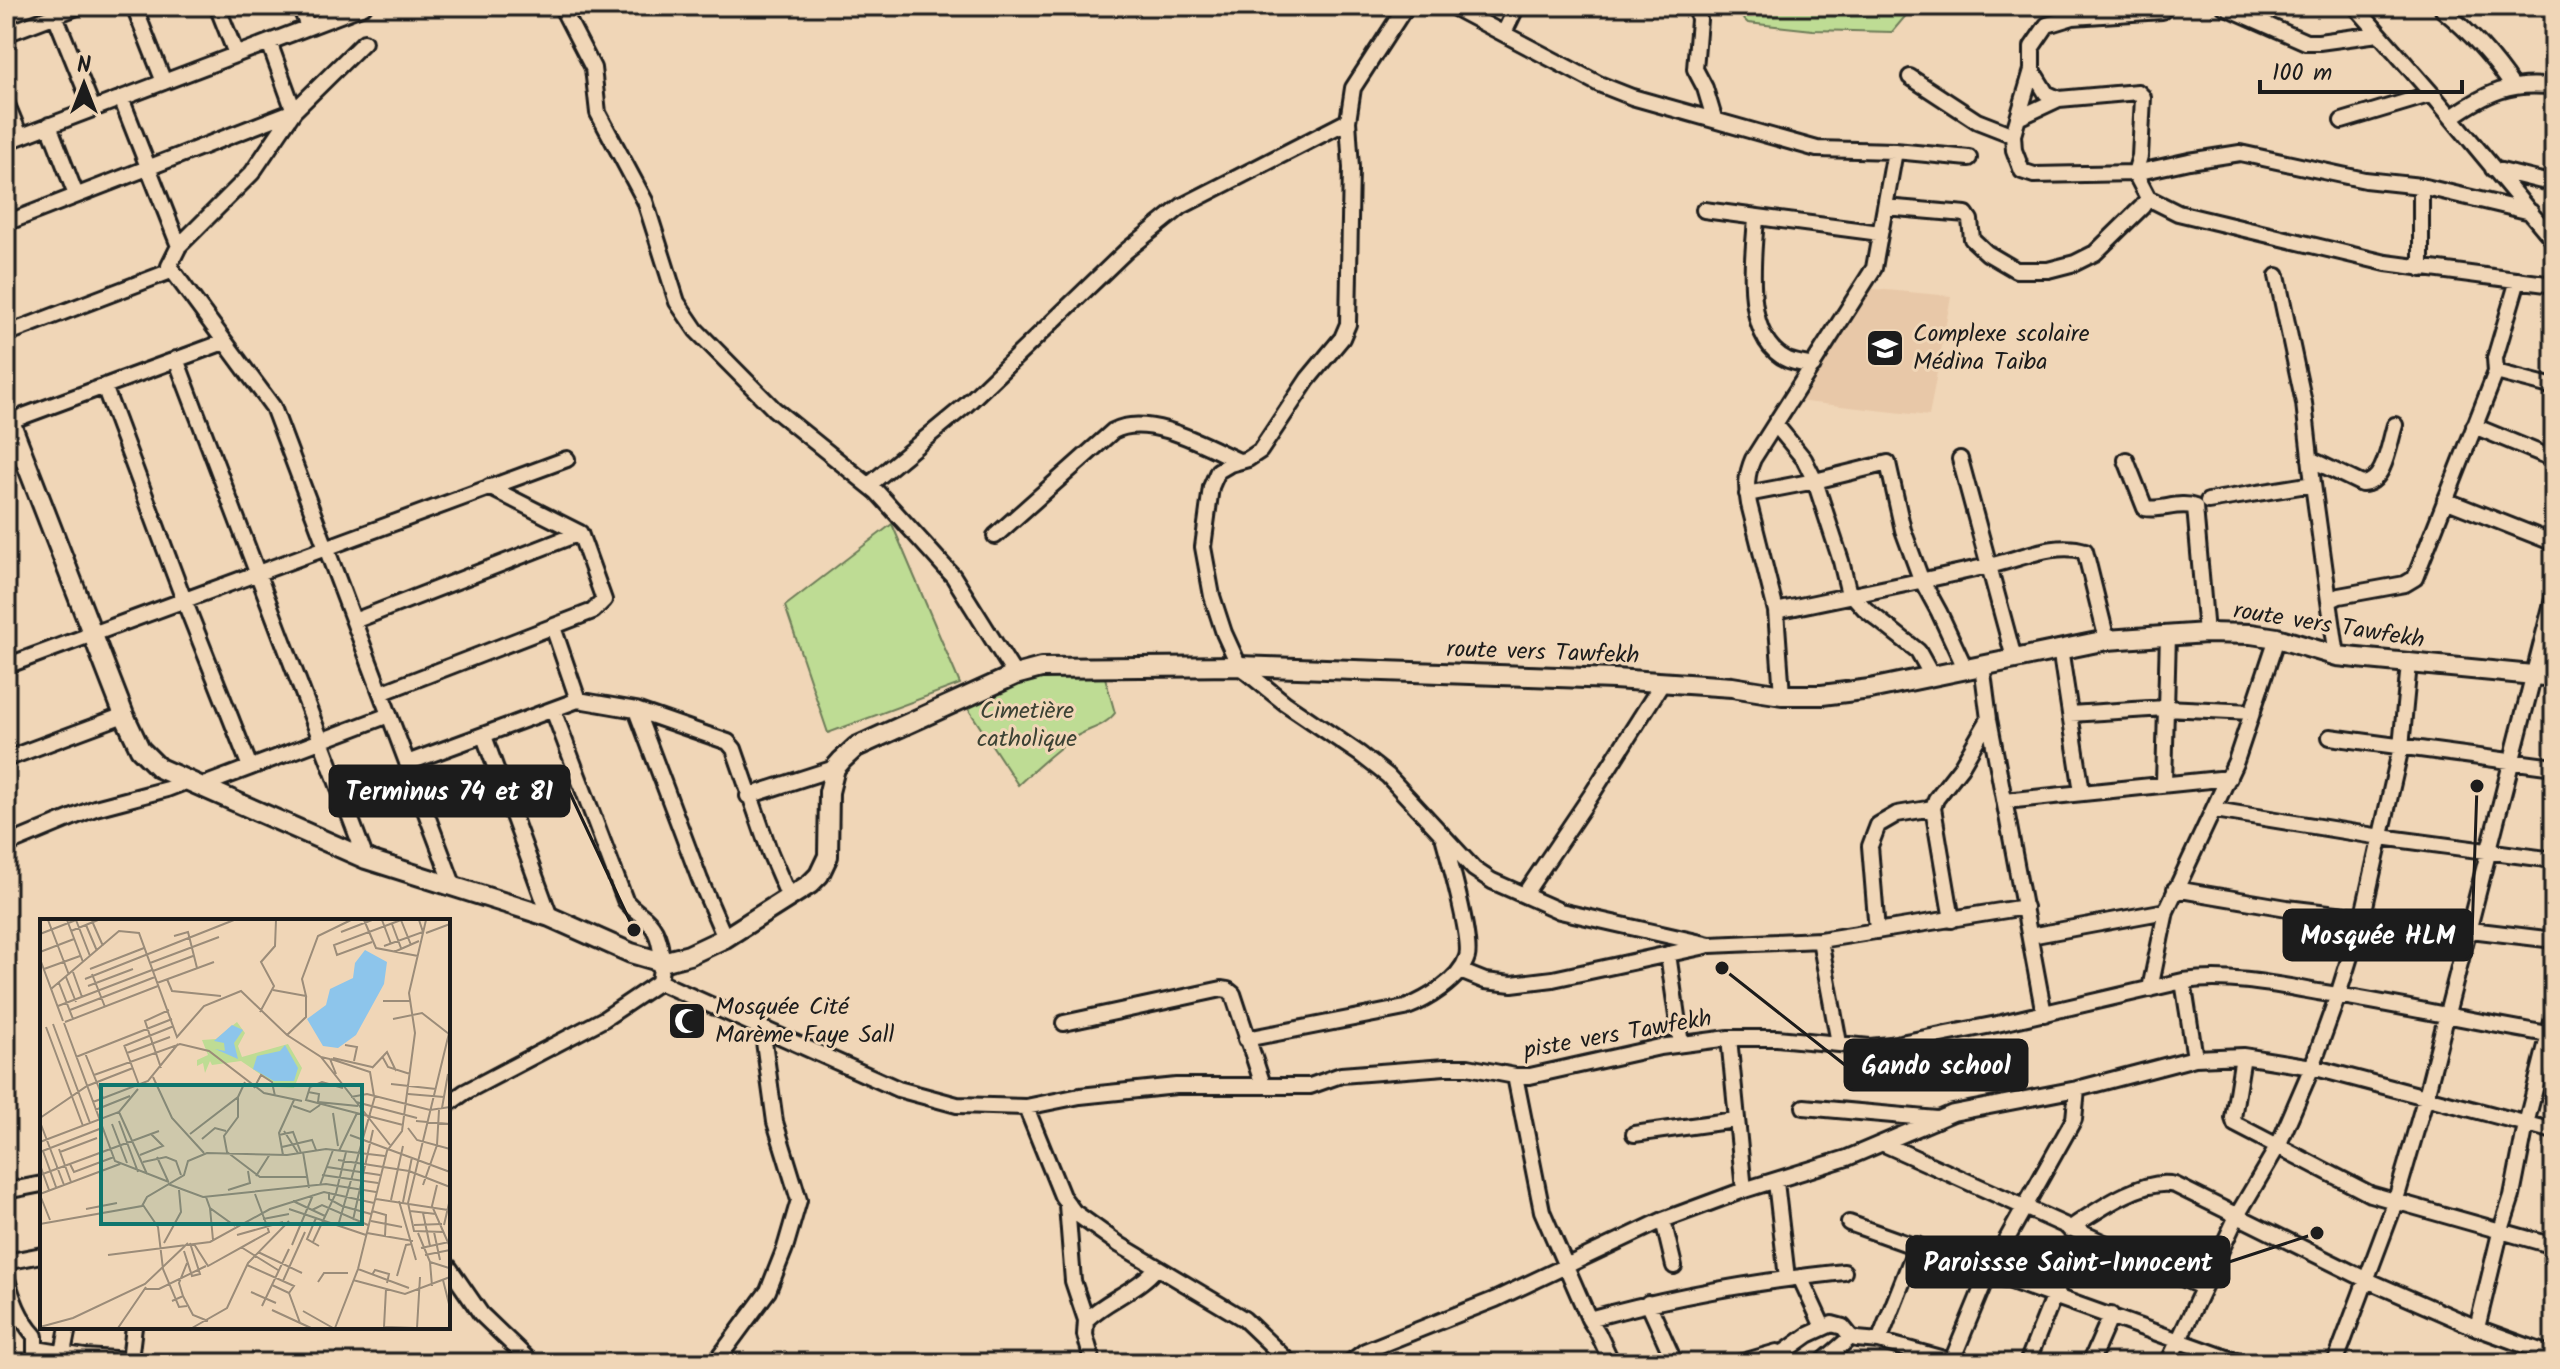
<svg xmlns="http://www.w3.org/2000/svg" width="2560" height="1369" font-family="Kalam,sans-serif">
<rect width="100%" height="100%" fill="#f0d6b7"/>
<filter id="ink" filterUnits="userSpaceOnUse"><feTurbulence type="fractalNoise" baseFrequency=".0125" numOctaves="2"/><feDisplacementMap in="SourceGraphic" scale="16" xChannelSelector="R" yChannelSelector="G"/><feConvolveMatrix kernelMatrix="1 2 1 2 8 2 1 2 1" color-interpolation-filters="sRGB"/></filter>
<g filter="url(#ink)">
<!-- built -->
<path fill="#e8c8a8" d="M1865,288L1951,296L1929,416L1797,401Z"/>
<!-- green -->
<path fill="#bedc94" stroke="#6d7c58" stroke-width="2" d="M1729,6H1914L1892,32L1813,30L1748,23Z
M892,524L960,684L828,733L785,606Z
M1052,674H1104L1115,713C1105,727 1086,729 1072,739C1053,752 1035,769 1018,785L967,707L1032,679Z"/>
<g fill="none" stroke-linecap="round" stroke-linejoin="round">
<!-- minor casing -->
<g stroke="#1c1c1c" stroke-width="20">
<path id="minor" d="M134,6L164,82
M217,6L236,54
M300,6L308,27
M561,6L593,68L598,113L645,201L677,302L696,330L774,409L877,492L953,576L1015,675
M1451,6L1599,84L1632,97L1817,149L1895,151L1969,158
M1697,6L1699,20L1695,69L1705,88L1714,118
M2163,6L2162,11L2073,17L2047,25L2032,47V70L2013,135L2014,150L2022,171L2034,175L2135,173L2148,198L2178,213L2386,263L2554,285
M2224,6L2306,42H2319L2378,34
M2355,6L2432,94L2554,241
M2443,10C2471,33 2493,57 2513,87
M55,15L93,109
M1504,33L1517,6
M6,34L80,6
M364,42L294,111L252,173L179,246L169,266L273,407L454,887
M2032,70L2046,93L2059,99L2138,92L2143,97L2140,156L2135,173L2189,161L2240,153L2365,180L2421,186L2531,212
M1910,77L1977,121L2013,135
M121,98L179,246
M6,102L20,136
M2452,117C2486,93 2511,81 2554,87
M2018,118L2059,99
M1348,121L1351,168L1348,324L1342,338L1308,379L1260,451L1248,459L1230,464L1218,471L1211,487L1203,547L1212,596L1224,633L1239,666L1285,703L1360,754L1388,776L1474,869L1492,881L1560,911L1710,945L1820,940L2025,907
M2342,121L2432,94
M49,125L76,195
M6,142L364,6
M2493,169L2554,184
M1885,207L1966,214L1970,220L1972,239L1987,253L2016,270H2048L2075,263L2095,253L2142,207L2148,198
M1704,210L1880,233
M1756,219C1753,259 1742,339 1788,360C1796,363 1805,364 1813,366
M6,223L294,111L269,42
M2421,269V186
M2277,276L2304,403L2313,484L2329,601
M6,334L171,271
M176,359L366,859
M2496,372L2554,387
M104,386L184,600L250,767
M10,421L224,342
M1776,425L1804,459L1815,481L1841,561L1848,590L1865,609L1918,651L1932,676
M2474,426L2554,459
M1960,459L2014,658
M2310,459L2362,484C2385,484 2389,443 2395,425
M2126,460L2145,508C2161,511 2180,501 2195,507L2206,633
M869,485L966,405L1126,251L1182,206L1348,121L1353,88L1406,6
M1747,494L1815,481L1888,463L1903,530L1921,579L1939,612L1965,668
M2445,500L2554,543
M2208,501L2313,484
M995,536L1113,431C1148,412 1206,446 1239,461
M1776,611C1847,596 1918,582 1988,566C2018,560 2055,541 2085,551L2107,640
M354,621L580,533
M553,627L578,700
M2060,648L2082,792
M2337,656L2329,601L2339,596L2405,584L2415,578L2496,372L2495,358L2518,280
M1982,665L1989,719L2044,1014
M6,666L567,459
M381,693L593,611L604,600L580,533L489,487
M1782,695L1776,611L1749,504C1746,487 1746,475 1753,459L1874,268L1895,151
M636,710L700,880L725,938
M2070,714L2165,708L2253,712
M484,736L550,917
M2330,737L2554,767
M6,759L124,715
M407,763L578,700L636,710L728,742L734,749L770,853L789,897
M2164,783L2168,634
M201,786L389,715
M748,796L835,768
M2005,801L2229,778
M2215,810L2381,837L2554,860
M6,845L95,808L167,789L188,781
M2175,889L2287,908L2554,940
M1524,895L1592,794L1663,682
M1952,920L1933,808L1936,799L1961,767L1989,719
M1877,931L1870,846L1878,825L1897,814L1933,808
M2030,936L2166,911
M1820,940L1839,1043
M1668,954L1681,1044
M1460,971L1485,981L1512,984L1553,979L1706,946
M2183,981L2195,1058
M659,982L898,1089L957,1105L1026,1107L1080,1096L1176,1086H1310L1341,1075L1445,1067H1468L1515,1076H1530L1660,1047L1729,1038H1777L1870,1047L1890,1045L1997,1024L2183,981C2229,975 2273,984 2318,992C2397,1004 2475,1022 2554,1035
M2150,989L2166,911L2236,761L2277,638
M1064,1023L1222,989L1228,990L1233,994L1263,1085
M1729,1038L1744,1190
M1246,1039L1405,1008C1426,1000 1460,980 1467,957C1472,940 1450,862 1444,840
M2243,1056L2233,1118L2235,1124L2370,1194L2554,1246
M1515,1076L1542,1211L1589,1319L1598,1333L1612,1363
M448,1104L465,1092L604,1019L659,982C663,960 663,934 645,918C638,912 631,908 625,900L553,710
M1026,1107L1062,1196L1074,1212L1120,1245L1244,1319L1290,1363
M1804,1107L1937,1119
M1634,1134L1735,1120
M1884,1144L2202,1287
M1776,1182L1787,1278
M6,1191L42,1184
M1067,1205L1073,1281L1086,1320L1085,1335L1093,1363
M1663,1220L1674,1266
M1849,1223L2241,1363
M2069,1229C2095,1212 2143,1177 2175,1185L2367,1280L2477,1328L2554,1356
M6,1262L42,1255
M448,1266L481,1314L532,1363
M6,1275C12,1299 19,1318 35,1336V1363
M1800,1277L1823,1327
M1648,1303L1675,1363
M1589,1319C1672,1296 1758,1281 1844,1272
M1086,1320C1107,1299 1138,1291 1157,1267
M2477,1328L2500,1233L2512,1196L2526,1124L2554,1014
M1879,1341L1917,1245
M36,1349L85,1357L130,1360L134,1327
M63,1353L68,1327
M715,1363L768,1291L785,1248L799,1200L775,1122L762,1027
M1349,1363L1365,1351L1496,1299L1663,1220L1744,1190L1847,1158L1953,1113L2077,1089L2195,1058L2243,1056L2312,1067L2554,1131
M1739,1363L1777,1352
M1769,1363L1808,1335L1832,1324L1843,1327L1851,1337L1857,1339L1879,1341L1958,1363
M1821,1363L1851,1337
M1951,1363L1989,1271L2074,1119L2077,1089
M2027,1363L2054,1295L2084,1235
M2090,1363L2111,1315
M2168,1363L2238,1214L2278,1146L2312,1067L2338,995L2363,915L2401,747L2409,664
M2335,1363L2395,1203L2426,1096L2554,595"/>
</g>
<!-- tertiary casing -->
<g stroke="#1c1c1c" stroke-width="24">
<path id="tertiary" d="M6,411L124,715L140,749L159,768L366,859L550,917L631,953L662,962L689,955L725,938L810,884L819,875L828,856L829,792L835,768L842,760L856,747L1015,675L1041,668L1239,666L1614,679L1732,687L1782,695H1822L1870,689L2107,640L2206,633L2251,634L2277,638L2337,656L2554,677"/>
</g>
<!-- minor -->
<use href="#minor" stroke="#f0d6b7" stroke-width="14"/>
<!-- tertiary -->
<use href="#tertiary" stroke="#f0d6b7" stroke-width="18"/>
</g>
</g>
<!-- icons -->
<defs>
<g id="school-square" transform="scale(2)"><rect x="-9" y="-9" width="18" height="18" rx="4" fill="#1c1c1c" stroke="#f0d6b7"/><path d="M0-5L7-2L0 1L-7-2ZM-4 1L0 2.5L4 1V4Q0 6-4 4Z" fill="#fff"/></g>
<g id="mosque-square" transform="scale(2)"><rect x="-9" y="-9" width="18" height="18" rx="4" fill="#1c1c1c" stroke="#f0d6b7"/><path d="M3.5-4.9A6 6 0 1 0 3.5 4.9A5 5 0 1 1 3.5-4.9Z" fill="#fff"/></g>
</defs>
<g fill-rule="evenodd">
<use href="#school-square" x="1885" y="348"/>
<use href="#mosque-square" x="687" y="1021"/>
</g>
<g text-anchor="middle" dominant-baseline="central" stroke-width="6" stroke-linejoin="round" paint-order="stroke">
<!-- poi labels -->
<g font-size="24" fill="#1c1c1c" stroke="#f0d6b7" text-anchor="start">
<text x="1913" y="334">Complexe scolaire<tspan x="1913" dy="28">Médina Taiba</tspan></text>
<text x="715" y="1007">Mosquée Cité<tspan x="715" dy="28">Marème Faye Sall</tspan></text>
</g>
<!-- street labels -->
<g font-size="24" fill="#1c1c1c" stroke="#f0d6b7">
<text transform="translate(2329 626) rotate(9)">route vers Tawfekh</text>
<text transform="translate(1543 653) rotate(2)">route vers Tawfekh</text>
<text transform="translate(1618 1035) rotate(-10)">piste vers Tawfekh</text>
</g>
<!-- park labels -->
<g font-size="24" fill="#3c4234" stroke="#f0d6b7">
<text x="1027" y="711">Cimetière<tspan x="1027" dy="28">catholique</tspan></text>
</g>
</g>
<!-- overview -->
<g transform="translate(40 919)">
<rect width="410" height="410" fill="#f0d6b7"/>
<path d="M197,103L205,114L198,127L202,138L248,125L262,149L254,169L239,168L201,142L172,146L170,142L165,154L163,144L157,147V141L168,136L162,121L176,120Z" fill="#bedc94"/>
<path d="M325,31L347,43L344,65L316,116L298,129L283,127L267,100L286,86L290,70L313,59L315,44ZM192,106L203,111L194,124L198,140L175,130L185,132L184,124L174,122ZM245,126L258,149L254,162H234L213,150L217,137L240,132Z" fill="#8dc5eb"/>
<path fill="none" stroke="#9b8c79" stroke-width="2" d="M8,1L29,56M27,1L43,43M36,1L50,37M324,1L336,29L378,37M342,1L351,25M361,1L371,26M52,2L63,27M352,5L361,29M46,6L57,32M31,12L58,1M301,13L332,1M386,14L410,5M0,15L36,1M134,17L148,13L157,49M332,23L297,36L294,26L361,1M344,27L383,13L379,1M0,33L34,20M354,33L379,22M0,40L23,102M110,44L179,18M4,50L40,37M50,50L104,29M113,52L153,37M33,53L42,78M52,55L65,88M26,58L36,83M45,60L194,1M127,60L132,72L181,77M19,64L33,100M117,64L174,43M48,67L93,50M11,70L79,12L99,14L137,118L164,87L201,72L247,116L281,138L350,226M233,71L266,77L262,60L278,17L311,1M343,82H370M18,87L112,51M30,91L115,58M220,93L234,67L221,43L235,27L236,1M353,100L382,94L409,115M25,103L118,67M24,104L75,242L129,263M13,105L50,204M6,108L43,207M247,116L266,98V77M84,126L99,166M305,126L317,128L314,142M84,127L134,107M45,134L63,179M87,134L130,118M342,137L348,148L370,155M36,138L132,100M281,138L290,140L296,155M293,139L332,148M291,140L330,153L334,177M121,149L105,102L129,91M332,149L347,133L356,152M54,156L140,125L169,132L224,174L262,182M113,158L132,199L164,234M351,165L396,170M214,169L221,156L232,163L235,177M303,169L282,163L270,168L266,181L363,206M268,173L279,175L278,183L318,187M368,175L404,178M198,178V198L184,217L187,233L220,258H267M311,178L327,175L390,191L410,188M53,183L108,162L138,125M316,183L377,199M253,187L270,193L280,186M402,189L408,155M55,191L90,177M79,193L107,255M293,194L298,227M0,199L47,167L93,149M79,202L98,253M376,202L410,205M0,203L24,266M72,205L87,244M368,209L377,221L410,230M244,212L258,234M150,215L198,178L205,163M239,216L253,213L261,234M310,216L410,253M162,220L175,209L186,212M0,223L79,193L98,170M242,228L272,221L276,231M19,230L31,263M3,232L16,268M299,232L317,194M0,233L62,209M20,233L57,219M263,233L269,269M100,236L123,227L111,215M243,236L239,214L254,181M117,238L128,262M298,241L369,252L410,268M103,243L126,238L136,242L141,256M30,245L34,253L74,238M0,246L9,271M287,248L340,256M0,256L119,212M282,256L338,264M216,257L230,235M128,265L163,278L286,265L336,273M280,266L293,231M383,266L397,226L399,191M397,266L392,287L410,328M188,271L210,264L208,252M289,273V280L302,287L331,295M0,275L80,245M215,275L227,307M0,276L10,301M166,278L170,289L195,307M336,280L408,291M351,281L363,227M253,282L285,297M359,282L376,341M363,283L372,238M103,286L118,308L123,350L139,388L147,387M170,289L173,321M46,290L77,284M249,290L326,316M272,291L282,286L328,306M332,292L346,296L345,317M370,292L396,295M383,294L390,327M276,299L267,320L279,327M223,300L249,295M313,301L333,211M331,302L362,308M0,305L102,287L107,278L144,256L148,242L167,234L247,236L286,230L345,237M374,306L402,305M404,306L410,280M298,307L335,177M394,313L400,341M404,313L374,312L368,284L410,110M327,314L373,322M378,314L390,343L409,349M197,316L243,303M273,323L296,274L306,233M124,324L141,293L139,271M154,325L168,347L229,313L227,307M252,326L273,276M201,328L238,351M381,329L409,323M144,332L152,357L160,355L150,324M218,333L262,354M68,336L170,323L230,290L284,273L334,284M385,336L410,331M390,343L392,367M207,346L254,367L249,374M318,350L369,369M332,356L335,351L349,355L347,364M357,357L366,326L372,325M313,361L365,375L410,358M403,361L410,389M243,362L265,313M278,363L284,354H308M232,366L249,374L260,404M105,370H119L166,347M346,370L344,408L375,409M211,373L236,384M143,377L139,364L147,344M132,382L143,377L153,396L168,402M222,387L249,330M232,391L271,409M263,392L293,409M0,408L33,399L105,365L148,324M78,409L106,368M152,409L187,389L208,344L249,302M295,409L318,350L347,232L362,212L375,114L369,74L386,1M377,409L380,358"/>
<path fill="#0f766e" fill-opacity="0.15" stroke="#0f766e" stroke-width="4" d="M61,166H322V305H61Z"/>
<rect width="410" height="410" fill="none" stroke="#1c1c1c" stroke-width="4"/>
</g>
<!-- callouts -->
<path fill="none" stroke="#1c1c1c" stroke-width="3" d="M634 930L569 791M2477 786L2472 935M1722 968L1845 1065M2317 1233L2229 1262"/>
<g fill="#1c1c1c" stroke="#f0d6b7" stroke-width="3">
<circle cx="634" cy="930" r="8"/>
<circle cx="2477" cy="786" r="8"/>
<circle cx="1722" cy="968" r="8"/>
<circle cx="2317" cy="1233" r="8"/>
</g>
<g fill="#1c1c1c" stroke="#1c1c1c" stroke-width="3">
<rect x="330" y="766" width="239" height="50" rx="8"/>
<rect x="2284" y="910" width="188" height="50" rx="8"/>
<rect x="1845" y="1040" width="182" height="50" rx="8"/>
<rect x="1907" y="1237" width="322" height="50" rx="8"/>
</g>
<g font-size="26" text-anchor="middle" font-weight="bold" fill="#fff">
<text x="449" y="800">Terminus 74 et 81</text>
<text x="2378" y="944">Mosquée HLM</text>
<text x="1936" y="1074">Gando school</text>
<text x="2068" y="1271">Paroissse Saint-Innocent</text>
</g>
<!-- margin -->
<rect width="2560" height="1369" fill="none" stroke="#f0d6b7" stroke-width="32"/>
<rect x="16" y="16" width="2528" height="1337" fill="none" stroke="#1c1c1c" stroke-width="3" filter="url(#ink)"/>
<!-- north arrow -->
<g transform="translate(84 84)" stroke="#f0d6b7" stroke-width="6" paint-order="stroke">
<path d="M0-6L14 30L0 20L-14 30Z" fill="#1c1c1c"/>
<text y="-12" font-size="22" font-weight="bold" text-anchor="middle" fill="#1c1c1c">N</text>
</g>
<!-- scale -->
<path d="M2260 80v12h202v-12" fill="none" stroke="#1c1c1c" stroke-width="4"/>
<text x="2272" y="80" font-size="24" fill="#1c1c1c" stroke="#f0d6b7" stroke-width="6" paint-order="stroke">100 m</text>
</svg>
